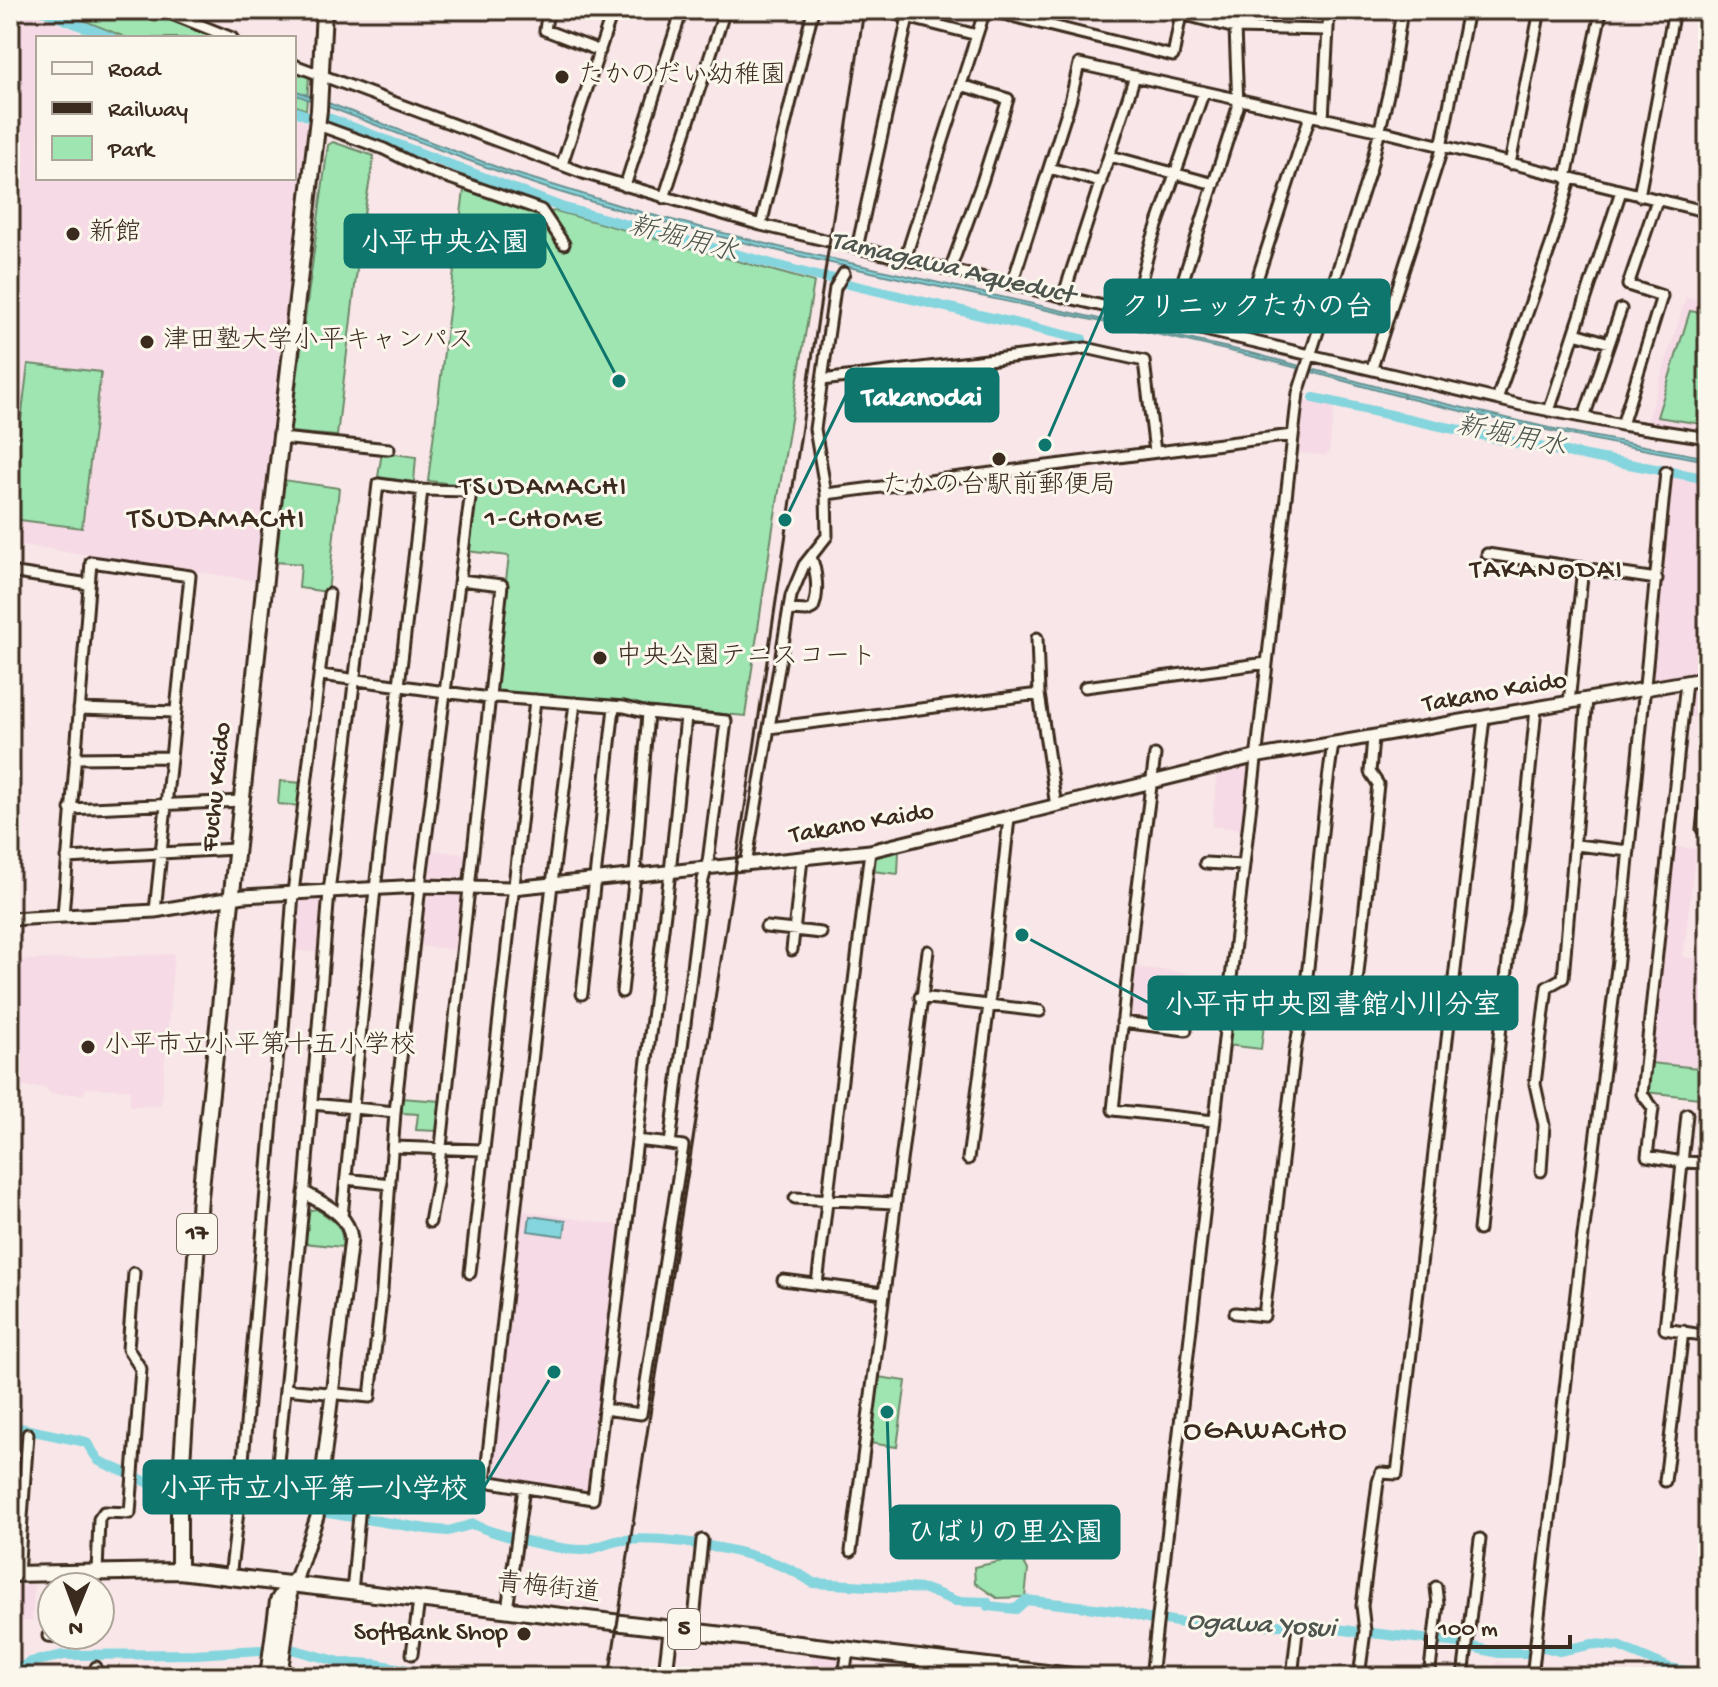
<svg xmlns="http://www.w3.org/2000/svg" width="1718" height="1687" font-family="'Gochi Hand','Klee One',sans-serif">
<rect width="100%" height="100%" fill="#f8e6e8"/>
<filter id="ink" filterUnits="userSpaceOnUse"><feTurbulence type="fractalNoise" baseFrequency=".0125" numOctaves="2"/><feDisplacementMap in="SourceGraphic" scale="16" xChannelSelector="R" yChannelSelector="G"/><feConvolveMatrix kernelMatrix="1 2 1 2 8 2 1 2 1" color-interpolation-filters="sRGB"/></filter>
<g filter="url(#ink)">
<!-- built -->
<path fill="#f6dae5" d="M10,10H26L94,38H38V178H294V117L307,122L258,581L10,543Z
M1686,298L1708,302V434L1646,424Z
M1301,399L1334,407L1329,452L1325,455L1300,453L1295,448Z
M1671,476L1708,480V673L1651,683Z
M1708,683V719L1687,716L1689,691L1695,685Z
M1244,765L1249,769L1242,829L1212,826L1217,772Z
M1668,846L1696,849L1683,957L1708,960V1068L1645,1062Z
M428,850L465,854L461,881H426L424,879Z
M459,890L463,895L457,950L413,945L419,891Z
M323,898L325,900L320,952L291,951L296,905L300,900Z
M174,954L161,1105L130,1106V1089L85,1088L84,1094H51L45,1087H10V961Z
M1133,967L1188,973L1184,1023L1179,1027L1126,1020Z
M522,1211L624,1226L591,1493L494,1478L491,1471Z
M34,1585L32,1621H10V1586Z
M812,1653L838,1657L841,1662L839,1677H810Z
M1496,1662L1530,1666L1528,1677H1494Z"/>
<!-- green -->
<path fill="#9fe5b2" stroke="#6d8868" stroke-width="2" d="M58,10H145L214,38H127Z
M294,71L309,77L306,110L294,105Z
M333,142L374,156L363,219L337,436L290,432L328,145Z
M464,190L535,214L556,211L814,282L774,521L745,716L492,692L509,556L467,551L474,486L428,481Z
M1690,311L1708,314V425L1657,417Z
M28,364L101,372L82,528L20,520L10,510Z
M382,452L416,457L414,482L378,477Z
M283,480L339,488L328,592L299,588L301,564L275,562Z
M280,781L302,783L301,806L278,804Z
M899,851L898,874L872,871L873,858Z
M1231,1013L1265,1017L1261,1049L1227,1045Z
M1650,1063L1708,1069V1099L1646,1092Z
M400,1098L441,1101L438,1131L416,1130L418,1114L402,1113Z
M316,1209C332,1219 345,1226 342,1247L304,1243L307,1211Z
M878,1377L906,1381L897,1447L869,1443Z
M1021,1557L1028,1570L1025,1597L997,1598L975,1583L974,1567Z"/>
<!-- water -->
<path fill="#84d5dd" stroke="#679191" stroke-width="2" d="M294,90L507,171L644,213L779,247L1255,354L1408,395L1549,428L1708,458V461C1609,444 1512,424 1415,400C1363,387 1311,371 1259,358C1025,301 786,262 556,191C470,164 387,128 302,97L294,94Z
M530,1216L566,1221L564,1236L528,1231Z"/>
<g fill="none" stroke-linecap="round" stroke-linejoin="round">
<!-- canal -->
<path stroke="#84d5dd" stroke-width="10" d="M41,10L112,38
M294,111L308,116L328,118L561,207L820,277L838,279L848,284L1082,339
M1314,398L1518,443L1708,479
M10,1426L86,1442L99,1461L170,1492
M188,1494L265,1500
M322,1512L427,1529L448,1531L474,1524C493,1535 560,1550 582,1550C596,1550 609,1541 623,1540C675,1536 771,1552 813,1583L925,1589L956,1601L987,1602L988,1606L1016,1609L1026,1600L1120,1611L1151,1619
M1166,1620C1210,1629 1255,1624 1300,1625C1319,1626 1338,1629 1357,1632
M1371,1633L1424,1639
M1440,1641L1459,1643
M1472,1647L1499,1653H1525
M295,1650L340,1662L375,1664L445,1677
M1537,1651L1540,1646L1559,1651L1593,1644L1618,1646L1670,1668L1699,1674
M10,1667H21L31,1662L64,1655L195,1654L260,1650"/>
<!-- minor casing -->
<g stroke="#3b2a1e" stroke-width="15">
<path id="minor" d="M162,10L232,38
M548,10L545,30L600,51
M879,10L977,35
M987,10L1173,56L1181,14
M1167,10L1235,28L1328,30
M294,65L583,173L761,225L1521,405L1622,425L1708,438
M1323,119L1329,10
M318,125L384,149L424,169L541,210L564,244
M1110,156L1214,184
M562,164L613,10
M1510,164L1540,10
M1049,168L1101,182
M1566,178L1600,17
M625,186L682,10
M1639,196L1674,10
M664,198L725,10
M761,225L813,10
M857,248L908,17
M905,259L985,10
M950,270L982,182L1008,99L961,85
M1012,284L1070,102L1079,64L1381,131L1708,212
M1063,297L1135,76
M1132,313L1151,243L1203,94
M1170,321L1238,107L1235,28
M1575,333L1609,343
M1238,338L1310,116
M1372,368L1443,146L1442,142L1468,10
M822,380L1086,348L1144,361L1155,452
M1497,399L1552,242L1570,179
M1549,411L1621,191
M1584,417L1621,309
M1622,425L1662,296L1628,285L1657,200
M281,438L389,449
M826,494L1292,435
M1487,554L1657,579
M10,572L89,584
M789,610L807,611L813,608C819,594 817,572 811,557
M1037,638L1039,694L1056,806
M321,675L489,698L497,697L624,707L648,713L726,721L708,862L703,880L670,1144L683,1146L641,1414L604,1409
M1686,682L1642,1094L1653,1108L1647,1156L1682,1162L1708,1163
M1085,687L1267,663
M575,703L552,884L485,1481L593,1499L670,872L686,717
M1569,703L1583,567
M79,709L176,712
M769,728L1039,694
M1155,755L1134,917L1113,1110L1214,1121
M75,758L171,757
M1708,779L1702,829H1708
M70,809L241,801
M1576,845L1629,851
M67,858L236,849
M1205,863L1242,865
M746,865L791,596L804,565L827,536L826,494L815,429L835,288L844,273
M63,916L91,562L190,576L155,911
M766,927L821,933
M792,950L802,859
M622,992L635,874L648,713
M582,994L614,707
M920,997L1040,1011
M1354,1011L1378,784L1370,772L1373,738
M1122,1022L1186,1030
M312,1104L395,1112
M1687,1114L1665,1329L1708,1336
M637,1140L670,1144
M394,1147L482,1150
M968,1159L989,1005L1009,818
M1541,1171L1544,1125L1535,1084L1547,987L1563,978L1587,699
M346,1179L390,1184
M795,1198L894,1203
M342,1216L375,889L422,490
M430,1222L437,1183L502,585L460,580
M1479,1230L1511,933L1516,912L1536,709
M470,1273L535,700
M783,1280L883,1293
M817,1284L870,851
M1235,1313L1264,1316L1295,1050C1315,950 1317,846 1333,744
M278,1462L305,1186L329,892L378,484L422,490L471,491L420,886L395,1112L382,1290L370,1397L285,1389
M1665,1481L1683,1331
M851,1551L928,951
M97,1573L99,1519L104,1512L130,1513L141,1369L128,1349L134,1273
M18,1574L28,1434
M230,1578L240,1495L278,1051L282,1044L293,893L329,594
M66,1587L67,1573
M352,1593L362,1482
M507,1610L524,1488
M693,1630L702,1540
M48,1636L62,1637
M412,1654L419,1600
M95,1677L96,1667
M844,1677L848,1649
M923,1677L925,1659
M1151,1677L1298,393L1371,167L1391,82L1402,10
M1292,1677L1297,1633
M1359,1677L1365,1631L1362,1606L1378,1482L1381,1473L1397,1474L1484,718
M1429,1677L1438,1604L1436,1587
M1463,1677L1480,1539
M1532,1677L1579,1267L1618,960L1666,472
M1706,1677L1708,1662"/>
</g>
<!-- tertiary casing -->
<g stroke="#3b2a1e" stroke-width="17">
<path id="tertiary" d="M10,919L155,911L244,896L293,893L420,886L513,888L870,851L1254,757L1708,678
M288,1585L297,1576L317,1517L351,1239C349,1214 325,1205 305,1193"/>
</g>
<!-- secondary casing -->
<g stroke="#3b2a1e" stroke-width="18">
<path id="secondary" d="M665,1677L671,1628"/>
</g>
<!-- primary casing -->
<g stroke="#3b2a1e" stroke-width="20">
<path id="primary" d="M179,1571V1506L200,1197L271,522L319,110L324,10
M10,1574L179,1571L1081,1677
M268,1677L278,1601L288,1585
M279,1677L289,1603L288,1585"/>
</g>
<!-- minor -->
<use href="#minor" stroke="#fbf7ec" stroke-width="9"/>
<!-- tertiary -->
<use href="#tertiary" stroke="#fbf7ec" stroke-width="11"/>
<!-- secondary -->
<use href="#secondary" stroke="#fbf7ec" stroke-width="12"/>
<!-- primary -->
<use href="#primary" stroke="#fbf7ec" stroke-width="14"/>
<!-- rail -->
<path stroke="#3b2a1e" stroke-width="3" d="M609,1677L752,762L864,10"/>
</g>
</g>
<!-- markers -->
<g fill="#3b2a1e" stroke="#fbf7ec" stroke-width="3">
<circle cx="562" cy="77" r="8"/>
<circle cx="73" cy="234" r="8"/>
<circle cx="147" cy="342" r="8"/>
<circle cx="999" cy="459" r="8"/>
<circle cx="600" cy="658" r="8"/>
<circle cx="88" cy="1047" r="8"/>
<circle cx="524" cy="1634" r="8"/>
</g>
<g text-anchor="middle" dominant-baseline="central" stroke-width="6" stroke-linejoin="round" paint-order="stroke">
<!-- shield labels -->
<g fill="#fbf7ec" stroke="#75685c" stroke-width="2">
<rect x="177" y="1214" width="40" height="40" rx="6"/>
<rect x="668" y="1609" width="32" height="40" rx="6"/>
</g>
<g font-size="24" font-weight="bold" fill="#3b2a1e">
<text x="197" y="1234">17</text>
<text x="684" y="1629">5</text>
</g>
<!-- poi labels -->
<g font-size="26" fill="#3b2a1e" stroke="#fbf7ec" text-anchor="start">
<text x="578" y="77">たかのだい幼稚園</text>
<text x="89" y="234">新館</text>
<text x="163" y="342">津田塾大学小平キャンパス</text>
<text x="999" y="487" text-anchor="middle">たかの台駅前郵便局</text>
<text x="616" y="658">中央公園テニスコート</text>
<text x="104" y="1047">小平市立小平第十五小学校</text>
<text x="508" y="1634" text-anchor="end">SoftBank Shop</text>
</g>
<!-- street labels -->
<g font-size="26" fill="#3b2a1e" stroke="#fbf7ec">
<text transform="translate(1495 694) rotate(-10)">Takano Kaido</text>
<text transform="translate(218 787) rotate(-84)">Fuchu Kaido</text>
<text transform="translate(862 825) rotate(-10)">Takano Kaido</text>
<text transform="translate(548 1590) rotate(6)">青梅街道</text>
</g>
<!-- water labels -->
<g font-size="28" font-style="italic" fill="#4d554e" stroke="#fbf7ec">
<text transform="translate(683 241) rotate(15)">新堀用水</text>
<text transform="translate(952 269) rotate(13)">Tamagawa Aqueduct</text>
<text transform="translate(1511 438) rotate(12)">新堀用水</text>
<text transform="translate(1261 1626) rotate(3)">Ogawa Yosui</text>
</g>
<!-- neighbourhood labels -->
<g font-size="28" letter-spacing="2" fill="#3b2a1e" stroke="#fbf7ec">
<text x="544" y="488">TSUDAMACHI<tspan x="544" dy="32">1-CHOME</tspan></text>
<text x="1547" y="571">TAKANODAI</text>
</g>
<!-- quarter labels -->
<g font-size="30" letter-spacing="2" fill="#3b2a1e" stroke="#fbf7ec">
<text x="217" y="521">TSUDAMACHI</text>
<text x="1266" y="1432">OGAWACHO</text>
</g>
</g>
<!-- callouts -->
<path fill="none" stroke="#0f766e" stroke-width="3" d="M619 381L545 241M1045 445L1105 306M785 520L846 395M1022 935L1149 1003M554 1372L484 1487M887 1412L891 1532"/>
<g fill="#0f766e" stroke="#fbf7ec" stroke-width="3">
<circle cx="619" cy="381" r="8"/>
<circle cx="1045" cy="445" r="8"/>
<circle cx="785" cy="520" r="8"/>
<circle cx="1022" cy="935" r="8"/>
<circle cx="554" cy="1372" r="8"/>
<circle cx="887" cy="1412" r="8"/>
</g>
<g fill="#0f766e" stroke="#0f766e" stroke-width="3">
<rect x="345" y="215" width="200" height="52" rx="8"/>
<rect x="1105" y="280" width="284" height="52" rx="8"/>
<rect x="846" y="369" width="152" height="52" rx="8"/>
<rect x="1149" y="977" width="368" height="52" rx="8"/>
<rect x="144" y="1461" width="340" height="52" rx="8"/>
<rect x="891" y="1506" width="228" height="52" rx="8"/>
</g>
<g font-size="28" text-anchor="middle" font-weight="bold" fill="#fff">
<text x="445" y="251">小平中央公園</text>
<text x="1247" y="315">クリニックたかの台</text>
<text x="922" y="405">Takanodai</text>
<text x="1333" y="1013">小平市中央図書館小川分室</text>
<text x="314" y="1497">小平市立小平第一小学校</text>
<text x="1005" y="1541">ひばりの里公園</text>
</g>
<!-- margin -->
<rect width="1718" height="1687" fill="none" stroke="#fbf7ec" stroke-width="40"/>
<rect x="20" y="20" width="1678" height="1647" fill="none" stroke="#3b2a1e" stroke-width="3" filter="url(#ink)"/>
<!-- legend -->
<rect x="36" y="36" width="260" height="144" fill="#fbf7ec" stroke="#aea59a" stroke-width="2"/>
<rect x="52" y="62" width="40" height="12" fill="#fbf7ec" stroke="#aea59a" stroke-width="2"/>
<text x="108" y="76" font-size="24" fill="#3b2a1e">Road</text>
<rect x="52" y="102" width="40" height="12" fill="#3b2a1e" stroke="#aea59a" stroke-width="2"/>
<text x="108" y="116" font-size="24" fill="#3b2a1e">Railway</text>
<rect x="52" y="136" width="40" height="24" fill="#9fe5b2" stroke="#aea59a" stroke-width="2"/>
<text x="108" y="156" font-size="24" fill="#3b2a1e">Park</text>
<!-- north arrow -->
<g transform="translate(76 1611) rotate(181)"><circle r="38" fill="#fbf7ec" stroke="#aea59a" stroke-width="2"/>
<path d="M0-6L14 30L0 20L-14 30Z" fill="#3b2a1e"/>
<text y="-12" font-size="22" font-weight="bold" text-anchor="middle" fill="#3b2a1e">N</text>
</g>
<!-- scale -->
<path d="M1426 1635v12h144v-12" fill="none" stroke="#3b2a1e" stroke-width="4"/>
<text x="1438" y="1635" font-size="24" fill="#3b2a1e" stroke="#fbf7ec" stroke-width="6" paint-order="stroke">100 m</text>
</svg>
